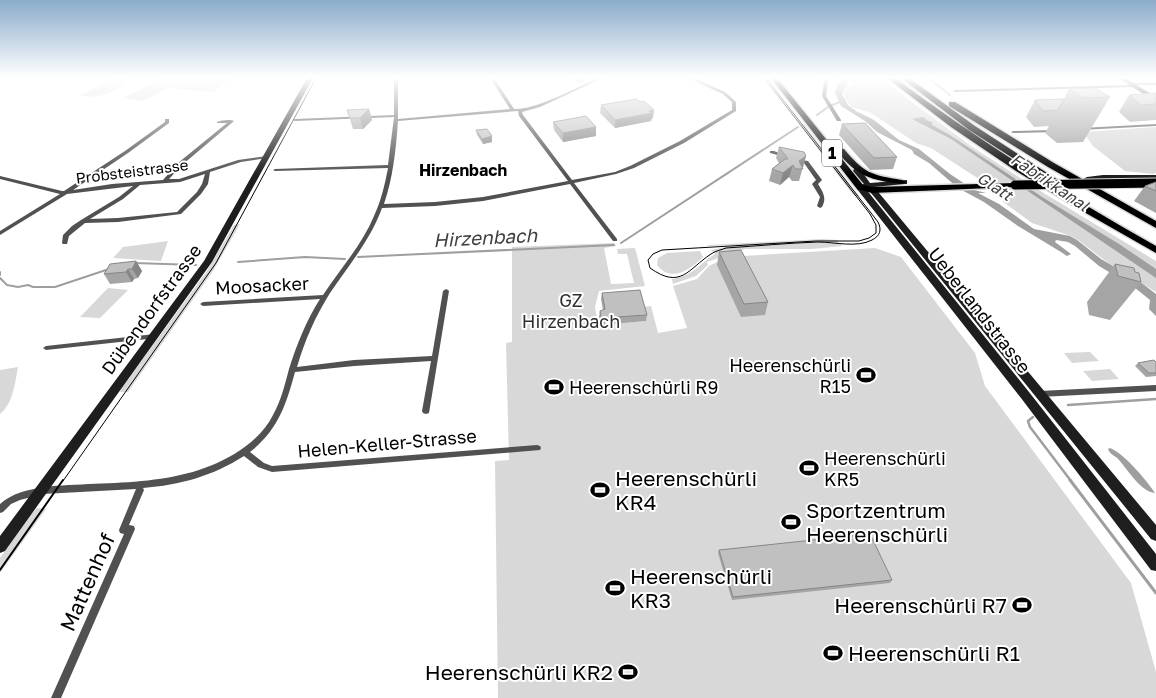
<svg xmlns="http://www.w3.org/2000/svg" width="1156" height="698" font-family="'Golos Text',sans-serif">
<rect width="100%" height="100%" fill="#fff"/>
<!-- green -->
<path fill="#d8d8d8" d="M113,78H121L123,83C115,94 93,100 80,95Z
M162,78H232L213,92L168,88L143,101L123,98Z
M850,78H880L971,146L1042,192L1156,261V292L1107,262L1078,240L1071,236L1032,223L1002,201L1010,199L931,148L916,143L871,113L852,107L846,100L844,93L848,88L833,84L832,81L851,87L854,85L849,83Z
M799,124H804L859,196H854Z
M1156,127V173L1153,174L1125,171L1093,146L1083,132Z
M240,224L213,271L128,392H120L121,389L207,271L234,225Z
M822,239L837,240L842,246L812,249H745L707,262L708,265L696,276L673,284L672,279C694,275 698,265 715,254L711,250L737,245L707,246L708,245Z
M168,241L161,261L113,258L123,247Z
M614,243L616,246L604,248L611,284L634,283L627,254H618L617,249L635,248L645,286L599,291L595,307L598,325L646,321L642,307L651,306L658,333L687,328L673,286L697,279L709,266L727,257L875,248L901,257L975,353L985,386L1131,583L1156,672V698H498L495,461L509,460L506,343L512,342V247Z
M700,251L703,257C690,270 671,283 657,265L658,258L667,253Z
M108,288L128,290L100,318L80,317Z
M1090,352L1099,361L1072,363L1064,353Z
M18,367C15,383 13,404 0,414V370Z
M1110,369L1119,379L1092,381L1083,371Z
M37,508L46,509L0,573V558L31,514Z"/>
<!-- water -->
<path fill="#9f9f9f" d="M844,78H850L842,94L848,105L856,111L874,120L899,140L919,149L950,174L974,190L986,193H978L999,204L1034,229L1070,236L1077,240L1101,259L1139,281L1156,294V316L1149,309L1150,300L1134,287L1099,266L1075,246L1068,242L1056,240L1055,242L1071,254L1067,256L1061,252L1018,226L984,202L958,188L929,163L914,154L912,150L877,132L865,121L841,106L835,93L837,86Z
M923,117L928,121L932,122V125L950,135L1042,197L1119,244L1156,269V278L951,139L912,119Z
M1110,448C1124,453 1147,481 1155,493C1141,492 1128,470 1119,460C1115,455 1110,455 1108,449Z"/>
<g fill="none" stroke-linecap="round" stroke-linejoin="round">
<!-- stream-far2 -->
<path stroke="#9f9f9f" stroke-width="2" d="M928,78L950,95
M832,105L840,102
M817,115L828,107
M621,243L798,127
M358,257L614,245
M238,262L305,257L345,259
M134,263L196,265
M0,272V275
M0,278L7,285L18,287L28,285L33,287H55L109,269"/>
<!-- stream-far1 -->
<path stroke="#9f9f9f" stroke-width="2.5" d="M1068,405L1156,399
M1033,417L1028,421L1030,427L1071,481"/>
<!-- stream -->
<path stroke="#9f9f9f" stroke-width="3" d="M1070,480L1156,593"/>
<!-- primary casing -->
<g stroke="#dbdbdb" stroke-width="3">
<path id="primary" d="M771,78H777L863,185L872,187L1015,183L1019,185L1015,187L872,193L857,189Z
M838,149H844C864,173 871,175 902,180L906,182L902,184C871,180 857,177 837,151Z"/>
</g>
<!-- highway casing -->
<g stroke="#dbdbdb" stroke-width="3">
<path id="highway" d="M887,78H895C978,140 1066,195 1156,246V253L1084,212L1016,171L951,127Z
M901,78H909L975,126L1070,188L1065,191L1062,190L969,130Z
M949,102H955L1054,163L1156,221V228L1048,167L949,106Z"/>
</g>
<!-- street -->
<path fill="#515151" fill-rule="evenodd" d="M394,78H398V119L510,109L490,78H494L514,109C536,110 576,88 597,78H603L540,107L522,112L523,115L572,180L615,172L630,166L680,141L732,110V102L723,94L688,78H694L725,92L736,102V111L684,143L634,168L616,174L574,183L617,239V241H613L570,184L483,201L435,206L382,208C371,239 349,265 330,293C315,317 305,340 297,367L354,360L432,356L443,291L446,289L448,290L449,291L429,413L426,414L423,413L422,411L431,361L354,366L295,372C286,405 278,430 250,452L264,463L272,466L537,445L540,446L541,448L540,450L272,472L258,467L244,456C213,476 180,485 143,488L144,490L129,525L134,526L135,529L61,698H51L124,534L120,533L119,530L136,489L43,494L20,500L11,504L3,512L0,513V504C12,493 28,490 43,487C111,480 187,490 246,446C257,438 267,427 273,415C281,401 285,384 289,369C297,344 306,321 320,299L203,306L200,304L203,302L323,295C340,269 362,245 374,216C381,201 385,184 388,168L275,171L273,170L275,169L388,165L394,117L295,121L293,120L295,119L394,115ZM518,111L519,116L568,181L483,197L435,202L384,204C393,178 396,149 398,121Z
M822,78H826L828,82L826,96L841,120V121H837L822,96L824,82Z
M1131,83H1156V85H1134V87H1133L955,92L953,91L955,90L1130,85L1129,84Z
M165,119H169V123L128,153L73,190L112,184L163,180L178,163L227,123H217V122C221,120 230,119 234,121L182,165L169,179H179L238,160L267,156L269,157L267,158L241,162L210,172L208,184L201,194L181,214L118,222L85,223L69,236L67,244H63L62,243L63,235L72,226L81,220L119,197L133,186L67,194L0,235V231L60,194L0,179V176L62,191H64L125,151L165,122ZM205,174L202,184L197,192L177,212L118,218L90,219L123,199L140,185L180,182Z
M1156,124V126L1081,130L1079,129L1081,128Z
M1053,130H1055V132L1013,133L1011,132L1013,131Z
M770,151H774L787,156L785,157L770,153Z
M796,159L808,161L822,180L818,184C823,192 827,198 822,207L820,208L817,206L820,197L812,184L816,180L804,163L796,161Z
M155,334H157L158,336L157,338L46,350L43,348L46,346Z
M1156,385V391L1040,397L1037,396L1036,394L1037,392L1040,391Z"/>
<!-- secondary -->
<path fill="#1e1e1e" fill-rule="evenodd" d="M307,78H313L212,262L5,551L0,553V536L204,261Z
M1118,78H1125L1156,97V102Z
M854,169H860L870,183L907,180V184H904L874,187L1156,525V541L1151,539L867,188H865L1029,392L1156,554V571L1151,570L1021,398L857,189V185L864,184L853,171Z
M1103,175H1156V179H1103L1087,181L1083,179L1087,177Z"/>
<!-- primary -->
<use href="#primary" fill="#000" fill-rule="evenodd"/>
<!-- highway -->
<use href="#highway" fill="#000" fill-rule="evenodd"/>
<!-- tram-far1 -->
<path stroke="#000" stroke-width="1" d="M764,78L870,214L876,225V233L869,238L859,241H816L662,250L653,254L648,260L650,268C681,290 688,269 711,254C715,251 721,250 726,248C757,246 788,243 818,242C834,242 857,248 872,240C880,236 882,230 878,222L766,78
M63,481L216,263L316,78"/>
<!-- tram -->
<path stroke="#000" stroke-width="2" d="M0,570L63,480"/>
<!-- primary-bridge casing -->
<g stroke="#dbdbdb" stroke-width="11" stroke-linecap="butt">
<path id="primary-bridge" d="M1015,185L1156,183"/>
</g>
<!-- primary-bridge -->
<use href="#primary-bridge" stroke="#000" stroke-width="9"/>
</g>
<!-- wall -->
<path fill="#a5a5a5" d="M566,78H591L579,83Z
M1069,89L1110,97L1083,142L1057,143L1045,133L1049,126L1034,127L1026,117L1035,100L1064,99Z
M1156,93V120L1130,122L1119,112L1129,95Z
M601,105L653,118H652L651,121L615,128L600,113Z
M369,109L372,120L363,129H353L347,110Z
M553,122L596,127V136L563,142L554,130Z
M842,124L897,157L893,169L870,170L839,135Z
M476,130L492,142L483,144L477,135Z
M779,147L806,156L799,181H792L789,177L780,185L769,181L772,169L779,163L776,158Z
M1156,182V213L1134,201L1145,186Z
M719,252L768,302L765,315L741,317L717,265Z
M136,261L142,271L138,278L134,279L132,282L110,284L104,274Z
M1115,264L1135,272L1141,282L1110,320L1089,315L1087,302Z
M602,293L647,315L646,321L601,325L599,317L600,311L603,310L601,299Z
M1156,362V376L1146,377L1135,366L1138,363Z
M719,550L892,580L890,583L732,600L718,553Z"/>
<!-- shaded-wall -->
<path fill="#868686" d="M579,78H591L579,83Z
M369,109L372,120L363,129L360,118Z
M654,110L653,118H652L651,121L615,128V120Z
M596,127V136L563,142V133Z
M492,136V142L483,144L482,139Z
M806,156L803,167L801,169L799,161Z
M793,165L789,177L780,185L783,173Z
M136,261L142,271L138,278L132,269Z
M128,269L134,279L132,282L126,272Z"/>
<!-- building -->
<path fill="#c0c0c0" stroke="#868686" d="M1095,88L1110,97L1083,98L1069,89Z
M1156,93V104L1141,105L1129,95Z
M636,99L641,102L644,101L654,110L649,111L652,113L615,120L601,105Z
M1064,99L1058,110L1043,111L1035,100Z
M369,109L360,118H350L347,110Z
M586,116L596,127L563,133L553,122Z
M865,123L897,157L874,158L842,124Z
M487,129L492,136L482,139L476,130Z
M779,147L804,152L806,156L799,161L803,169H795L793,165L783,173L772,169L785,159H788Z
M1156,182V191L1145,186Z
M741,250L768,302L744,304L719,252Z
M136,261L132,269H128L126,272L104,274L110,264Z
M1115,264L1134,268L1135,272L1139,273L1141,282L1118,276Z
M640,290L647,315L601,318L600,311L605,309L602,293Z
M1154,360L1156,362V373H1149L1138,363Z
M870,534L892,580L733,597L719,550Z"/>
<!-- sky -->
<linearGradient id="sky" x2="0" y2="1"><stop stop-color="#8baccb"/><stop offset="0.44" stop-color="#fff"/><stop offset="1" stop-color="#fff" stop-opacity="0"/></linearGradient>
<rect width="1156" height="176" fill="url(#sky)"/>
<!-- icons -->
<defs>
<g id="stadium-bare" transform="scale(1.5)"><path d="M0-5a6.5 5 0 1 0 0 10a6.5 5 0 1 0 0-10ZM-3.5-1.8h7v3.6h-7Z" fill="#000" stroke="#fff" stroke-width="2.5" paint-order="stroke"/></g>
</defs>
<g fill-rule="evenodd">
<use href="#stadium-bare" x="866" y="375"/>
<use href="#stadium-bare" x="554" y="387"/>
<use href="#stadium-bare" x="809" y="468"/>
<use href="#stadium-bare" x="600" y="490"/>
<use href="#stadium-bare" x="791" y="522"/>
<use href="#stadium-bare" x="615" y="588"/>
<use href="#stadium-bare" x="1022" y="605"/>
<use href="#stadium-bare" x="833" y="653"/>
<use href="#stadium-bare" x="628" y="672"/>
</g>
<g text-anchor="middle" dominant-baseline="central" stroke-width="4" stroke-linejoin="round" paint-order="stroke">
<!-- far-street labels -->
<g font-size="15" fill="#000" stroke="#fff">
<text transform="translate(132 171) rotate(-7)">Probsteistrasse</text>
</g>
<!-- shield labels -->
<rect fill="#fff" stroke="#4c4c4c" stroke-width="1" x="822" y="139.5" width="20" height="27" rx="4"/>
<g font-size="16" font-weight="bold" fill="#000">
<text x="832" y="153">1</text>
</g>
<!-- far-quarter labels -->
<g font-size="16" font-weight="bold" fill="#000" stroke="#fff">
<text x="463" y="170">Hirzenbach</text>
</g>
<!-- far-water labels -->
<g font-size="16" font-style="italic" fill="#404040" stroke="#fff">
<text transform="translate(1050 182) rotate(34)">Fabrikkanal</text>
<text transform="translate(995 186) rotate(33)">Glatt</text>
</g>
<!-- street labels -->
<g font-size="18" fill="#000" stroke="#fff">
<text transform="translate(262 285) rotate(-3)">Moosacker</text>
<text transform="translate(151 309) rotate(-54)">Dübendorfstrasse</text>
<text transform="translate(980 310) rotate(52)">Ueberlandstrasse</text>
<text transform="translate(387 443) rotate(-5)">Helen-Keller-Strasse</text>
</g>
<!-- park labels -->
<g font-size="18" fill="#2f2f2f" stroke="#fff">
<text x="571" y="300">GZ<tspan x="571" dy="21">Hirzenbach</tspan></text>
</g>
<!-- poi labels -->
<g font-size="18" fill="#000" stroke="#fff" text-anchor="start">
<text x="851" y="365" text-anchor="end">Heerenschürli<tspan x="851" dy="21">R15</tspan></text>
<text x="569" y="387">Heerenschürli R9</text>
<text x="824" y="458">Heerenschürli<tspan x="824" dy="21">KR5</tspan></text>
</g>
<!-- water labels -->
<g font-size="19" font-style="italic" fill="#404040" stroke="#fff">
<text transform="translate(485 237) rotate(-3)">Hirzenbach</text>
</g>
<!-- near-poi labels -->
<g font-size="21" fill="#000" stroke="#fff" text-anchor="start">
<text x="615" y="478">Heerenschürli<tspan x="615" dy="24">KR4</tspan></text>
<text x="806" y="510">Sportzentrum<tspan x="806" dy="24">Heerenschürli</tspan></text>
<text x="630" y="576">Heerenschürli<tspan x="630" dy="24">KR3</tspan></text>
<text x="1007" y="605" text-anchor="end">Heerenschürli R7</text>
<text x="848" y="653">Heerenschürli R1</text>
<text x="613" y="672" text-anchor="end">Heerenschürli KR2</text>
</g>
<!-- near-street labels -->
<g font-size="21" fill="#000" stroke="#fff">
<text transform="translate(87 582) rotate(-66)">Mattenhof</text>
</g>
</g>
</svg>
